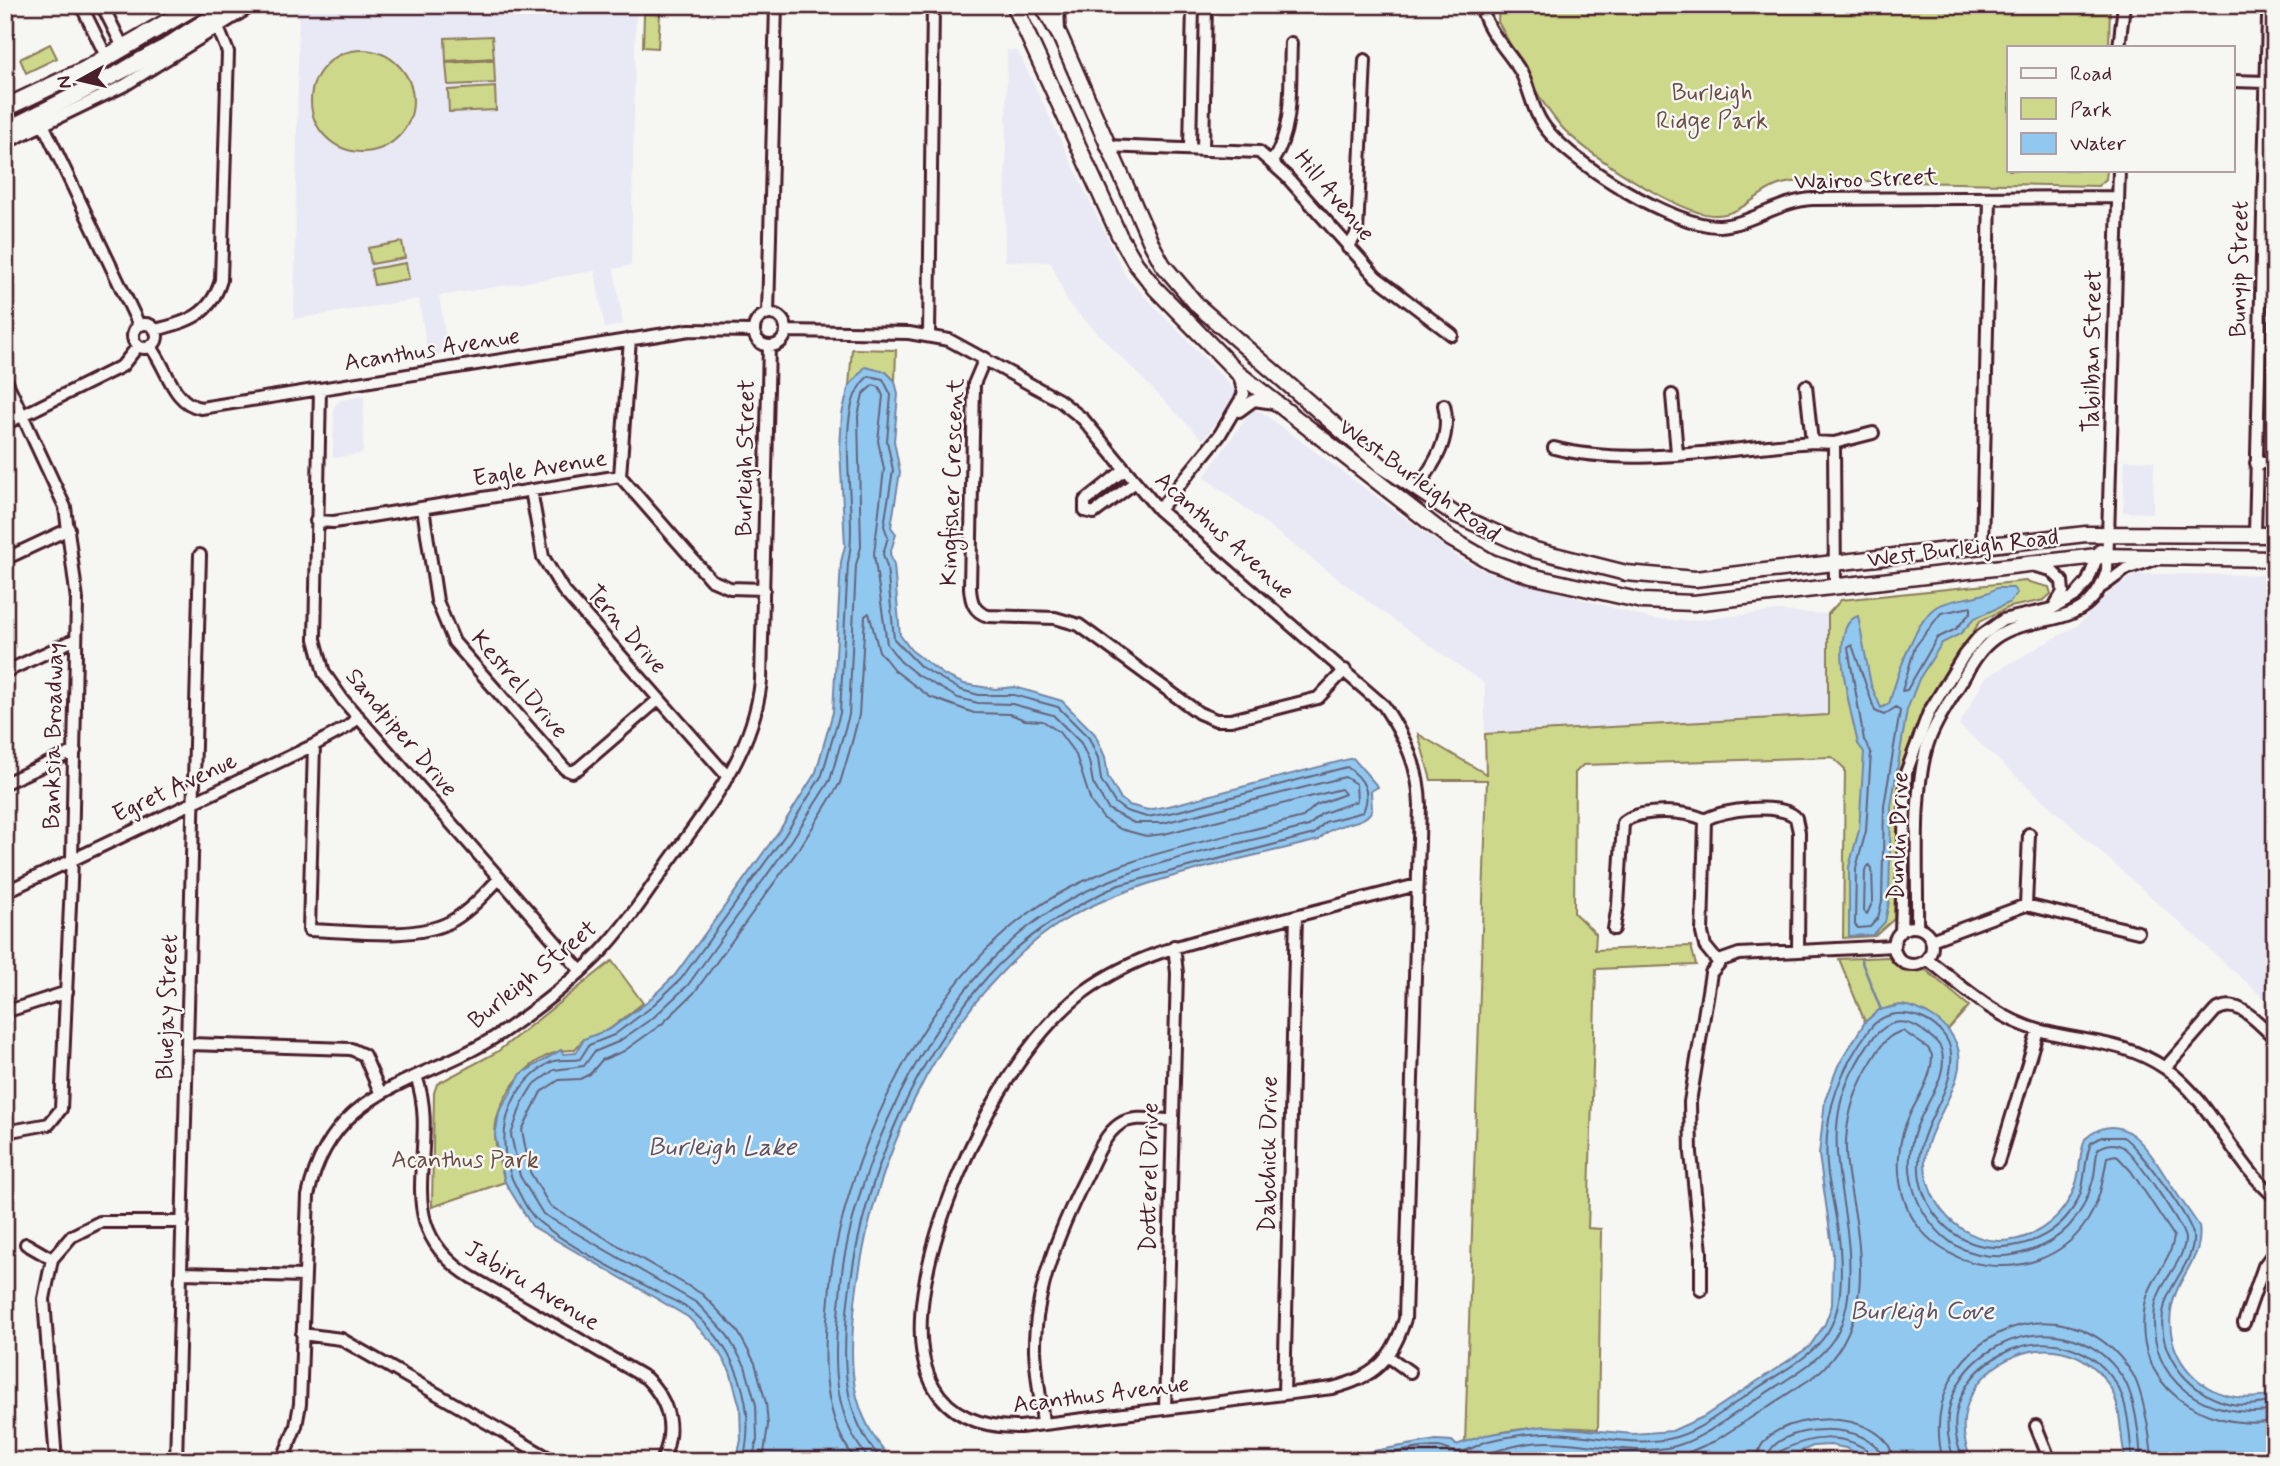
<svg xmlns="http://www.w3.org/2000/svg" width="2280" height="1466" font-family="Mynerve,sans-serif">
<rect width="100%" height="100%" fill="#f6f6f2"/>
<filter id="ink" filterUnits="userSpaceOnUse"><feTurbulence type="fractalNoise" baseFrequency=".0143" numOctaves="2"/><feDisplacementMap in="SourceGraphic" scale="14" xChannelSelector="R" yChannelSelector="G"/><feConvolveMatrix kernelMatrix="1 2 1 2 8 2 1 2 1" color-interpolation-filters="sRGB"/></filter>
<g filter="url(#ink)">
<!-- built -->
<path fill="#e9e8f5" d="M299,5H636L631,265L614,269L623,324L605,328L595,271L439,296L448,353L428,357L419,299L294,319Z
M1007,50L1018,51L1126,277L1235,390L1234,397L1203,440L1068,303L1051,262L1005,261Z
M364,396L363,453L333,458L334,407L341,400Z
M1252,410L1260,411L1462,560L1489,573L1652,619L1688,621L1778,611L1828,614V715L1485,734V684L1377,608L1204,477Z
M2125,460L2154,461L2153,513L2123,512Z
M2138,574L2275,575V1008L1959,725L1986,677L2078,625L2116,586Z"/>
<!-- green -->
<path fill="#cdd88b" stroke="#8c7c5b" stroke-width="2" d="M1499,5H2110L2109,47H2009V170H2107L2106,179L2098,186L1808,180C1798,182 1785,182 1776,186C1754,195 1740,216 1714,215C1680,215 1581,151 1559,124C1534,94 1517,55 1498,22Z
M644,14H660L658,48L643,47Z
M492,36L494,58L446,61L445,38Z
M50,44L57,58L26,73L20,59Z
M311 101a51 51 0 1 1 102 0a51 51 0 1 1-102 0Z
M494,60L495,83L448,85L446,63Z
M495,87L496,110L449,112L448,90Z
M402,242L405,258L371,264L368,248Z
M406,263L409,279L374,285L371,269Z
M852,349L896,350L895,381L886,372L856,379L849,386Z
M2025,581L2049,587L2051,594L2044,600L2010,607L1980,621L1920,721L1900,769L1894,919L1875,936L1843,938L1845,769L1832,757L1583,765L1575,773L1574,913L1596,934L1595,950L1691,946L1696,965L1596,969L1588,1228L1601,1229L1598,1429C1552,1426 1508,1425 1465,1443L1487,780H1431L1418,734L1486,774L1485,734L1828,715V614L1841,600Z
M1887,957L1905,972L1926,970L1969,1006L1948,1030C1917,1006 1899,993 1865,1022L1839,959Z
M612,961L643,1003L610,1029L584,1039L574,1050C534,1048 495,1096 495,1134C495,1150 501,1167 505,1182L432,1207L434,1093L437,1084L497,1052Z"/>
<!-- water -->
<path fill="#91c8f0" stroke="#7584a1" stroke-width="2" d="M865,367L886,372L895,381L898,394L894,441L900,472L891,527L896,534L890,554L894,565L900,635L911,650L944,675L964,684L995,689L1015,687L1062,701L1095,734L1105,757L1108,777L1120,798L1129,805L1148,810L1173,805L1353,758L1378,787L1371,791L1372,810C1363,828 1335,819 1319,840C1233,862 1109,882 1040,937C933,1024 870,1168 855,1303C849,1365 848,1413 893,1461H736L741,1440L740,1407L730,1371L715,1345L688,1317L532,1226L505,1182L495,1136L499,1113L521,1074L561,1050L563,1054L576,1053L584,1039L610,1029L645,1004L675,975L779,831L816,772L833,712L841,562L845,546L840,449L842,414L849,386Z
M1997,588H2013L2017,593L2009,603L1975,618L1960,634L1942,643L1919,679L1907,710L1891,807L1889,902L1885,922L1873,935L1849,936V867L1859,830L1864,752L1858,744C1853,718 1825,626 1858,616L1871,685L1881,708L1889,704C1896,680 1916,615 1940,605C1959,597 1979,599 1997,588Z
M1901,1005C1921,1007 1948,1023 1956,1043C1973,1081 1923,1125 1925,1164C1927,1218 1983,1259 2034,1233C2059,1220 2075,1198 2079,1170C2080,1159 2081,1150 2085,1139C2126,1103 2152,1157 2171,1185C2180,1199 2190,1212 2199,1226C2203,1253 2187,1266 2177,1290C2163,1323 2171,1358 2199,1381C2220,1399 2249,1401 2275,1394V1461H2126C2119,1437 2123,1409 2110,1387C2060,1304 1930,1373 1972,1461H1871L1846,1448L1830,1445L1813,1446L1779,1461H1316L1436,1440L1452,1441L1456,1445L1485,1435L1545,1426L1633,1434L1672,1431L1703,1417L1809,1347L1825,1324L1832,1305L1833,1253L1819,1155L1825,1100L1838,1066L1865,1022L1879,1010Z"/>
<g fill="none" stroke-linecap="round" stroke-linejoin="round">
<!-- shore -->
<path stroke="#66637a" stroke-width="2" d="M1971,607V612L1956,629L1937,638L1907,690L1902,691L1915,647L1941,613Z
M1852,645L1875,711L1884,715L1896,707L1900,711L1884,806L1882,901L1878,918L1870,927L1858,928L1855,925L1856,868L1866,831L1871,752L1864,740L1848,648Z
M1869,865L1872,868L1873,901L1867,914L1864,911L1865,870Z
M743,1461C757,1406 737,1350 694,1313C684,1304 669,1299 657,1292C618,1270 574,1250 539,1222C529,1214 524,1202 518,1191C493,1145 502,1091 549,1063C559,1057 569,1062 580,1059L589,1045L614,1035L649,1009L681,979L785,835L822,775L840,713L848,563C860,515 829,406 869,376L883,379L891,395L887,441L893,470L884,526L888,537L883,554L887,567L894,639L921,667L961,690L979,695H1014L1058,707L1089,738L1098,758L1101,780L1115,803L1126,811L1147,817L1175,812L1347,767C1363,778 1372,791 1363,812L1325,822L1314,834L1119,885C1071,907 1024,936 989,975C910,1064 861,1185 848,1302C842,1359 841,1416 883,1461
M752,1461L757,1440L756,1405L745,1366L727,1335L697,1303L543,1214L520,1176L511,1135L522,1103L533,1085L554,1070L584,1066L594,1052L618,1042L654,1017L688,985L792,840L830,780L849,715L856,565L861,547L858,416L863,394L873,385L879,387L883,396L878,441L884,469L874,554L887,644L900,661L916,674L958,698L978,703L1012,704L1053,715L1081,743L1089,761L1093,783L1108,809L1134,823H1163L1345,777L1356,784L1357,801L1321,814L1309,826C1216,851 1110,864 1032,924C936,997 865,1142 844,1259C841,1274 841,1290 839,1306C833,1359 832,1419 871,1461
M763,1461L768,1425L766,1403L755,1363L737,1330L702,1294L550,1206L530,1172L522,1130L541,1092L559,1080L580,1079L590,1074L602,1060L624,1051L662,1024L694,993L801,846L840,783L851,746L859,715L865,616L869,613L879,651L894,670L930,697L974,713L1010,714L1025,720L1043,721L1059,732L1076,755L1091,802L1103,818L1120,829L1146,836L1164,834L1341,789L1345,794L1316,805L1303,817C1209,842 1104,856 1025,916C926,991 857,1136 834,1256C830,1273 830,1291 828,1309C823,1358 822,1420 857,1461
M1358,1461C1384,1456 1412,1447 1438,1447C1445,1447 1449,1452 1456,1452C1467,1453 1478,1444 1488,1441C1506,1437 1529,1433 1548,1433C1588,1433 1629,1447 1668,1439C1698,1433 1720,1413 1744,1397C1815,1349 1847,1345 1840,1248C1838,1223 1832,1199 1828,1175C1821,1121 1837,1073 1869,1030C1893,996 1949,1021 1951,1053C1955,1100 1911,1126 1920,1180C1923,1196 1930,1210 1941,1222C1955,1237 1972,1246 1993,1247C2030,1249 2065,1230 2080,1195C2086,1179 2084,1159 2091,1143L2102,1137H2123C2137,1145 2193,1221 2193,1236C2195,1259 2171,1282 2165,1304C2152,1348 2186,1392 2227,1403C2243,1407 2259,1404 2275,1401
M1456,1461C1487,1456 1514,1442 1547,1442C1589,1442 1631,1456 1672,1447C1701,1440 1723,1421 1748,1405C1820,1356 1854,1351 1849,1252C1845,1191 1822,1133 1851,1074C1866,1046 1886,1005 1922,1030C1930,1036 1940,1042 1942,1052C1947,1074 1930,1098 1921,1117C1900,1158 1909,1204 1943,1236C1962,1254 1993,1260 2018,1254C2058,1245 2083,1219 2093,1180C2096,1169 2095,1159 2098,1149C2106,1144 2115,1142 2123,1147C2134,1154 2186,1228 2185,1240C2183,1264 2158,1283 2155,1308C2145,1383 2208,1421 2275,1410
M1490,1461L1546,1452L1637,1461
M1653,1461L1680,1456L1715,1441L1815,1376C1866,1333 1865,1271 1854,1209C1850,1186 1845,1163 1846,1140C1848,1110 1857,1084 1873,1059C1881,1046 1886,1035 1903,1031L1928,1048L1932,1055C1932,1077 1920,1094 1910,1114C1897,1141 1895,1173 1905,1202C1932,1276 2037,1288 2083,1227C2099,1206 2103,1182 2107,1157L2116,1155L2131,1171L2174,1236C2172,1260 2149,1280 2145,1305C2131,1386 2202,1432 2275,1421
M1757,1461C1759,1406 1891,1405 1893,1461
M1767,1461C1769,1420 1880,1419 1882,1461
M1776,1461L1779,1452C1808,1436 1844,1431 1872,1454L1874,1461
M1943,1461C1912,1339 2066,1269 2132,1373C2143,1391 2151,1439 2152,1461
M1955,1461C1913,1358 2061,1283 2123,1378C2135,1396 2140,1439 2141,1461
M1964,1461C1920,1370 2055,1295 2115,1382C2129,1402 2130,1438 2132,1461"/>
<!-- stream -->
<path stroke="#7584a1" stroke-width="2.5" d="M1861,960L1881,1010"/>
<!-- minor casing -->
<g stroke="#4a1f2b" stroke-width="16">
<path id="minor" d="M81,5L107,58
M102,5L124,49
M1058,5L1059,30
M1481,5C1487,32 1505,47 1519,69C1530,86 1531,107 1542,123C1566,161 1675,228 1720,226C1751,224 1779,201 1812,199L2118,197
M2119,47L2124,5
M2233,81L2266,82
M43,124L139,325
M5,143L125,85L253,5
M1106,146L1259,152L1286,176L1376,277L1452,335
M1190,148L1193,5
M1203,149L1206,5
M1272,162C1295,128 1289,83 1291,43
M1348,248L1357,233L1365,60
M768,314L776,5
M754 330a16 16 0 1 1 32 0a16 16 0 1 1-32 0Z
M133 336a12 12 0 1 1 24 0a12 12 0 1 1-24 0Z
M155,330C188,322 211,315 221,280L228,52L218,28
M786,331L909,333L949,340L1059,400L1083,419L1159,510L1384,706C1405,738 1419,766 1420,805L1405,1319C1392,1360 1374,1378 1332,1388L1020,1427C840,1429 950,1174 1000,1092C1022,1055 1051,1017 1085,991C1140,951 1204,939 1268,923C1318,910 1367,898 1417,885
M929,336L933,5
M150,346C167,366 172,404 201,408L690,330L753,331
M985,358L974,384L970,588C971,602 974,612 988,616L1055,618L1079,625L1199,713L1216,720H1231L1318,698L1345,670
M5,378L65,507L77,600L72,859L61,1109L49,1124L5,1132
M1806,386L1812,442
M320,389L315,639L324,673L343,700L580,970
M1672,395L1677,453
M1239,411L1254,400L1274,403
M5,424L122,366L138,346
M1834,443L1835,587
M1554,448C1632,468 1731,448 1812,442L1834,443L1873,433
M2256,463H2275
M1124,470L1085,501V511L1094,513L1134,483
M620,476L630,339
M1416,489C1435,464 1452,438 1444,405
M531,490L543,557L563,590L728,777
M423,508L437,601L454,642L565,769L572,772L579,768L658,700
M1159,510L1219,436L1244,394L1239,375
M316,521L334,522L620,476L711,580L730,588L764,589
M2255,534L2268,18L2272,5
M1982,547L1990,198
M5,559L69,529
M2035,566L2051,570L2062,581L2063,592L2054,607
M2103,586L2126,569L2153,560
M5,672L76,639
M314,745L309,930C351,931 413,941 450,922C469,912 484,894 499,879
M5,783L75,751
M5,892L314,745L349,726L358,716
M2026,905L2029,834
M1917,927C1918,873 1912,797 1927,746C1934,724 1948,704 1960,684C1970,667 1978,650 1995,638C2034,610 2089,634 2107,570L2119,170
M1894 946a19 19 0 1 1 38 0a19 19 0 1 1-38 0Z
M1614,929L1618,905L1623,823C1637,808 1688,810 1705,820
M1901,931L1906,773L1929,712L1964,655L1978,638L2003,620L2052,609L2075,596L2088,581L2100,550
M1931,940L2026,905L2138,932
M1927,959C1962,986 1995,1018 2038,1030C2084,1043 2123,1040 2165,1068C2213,1102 2231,1160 2275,1197
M1719,963L1705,946L1702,933L1705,820C1721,809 1783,802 1796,818L1799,832L1798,951
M5,1012L67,992
M188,1044L351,1049L364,1055L380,1092
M2165,1068L2215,1011C2238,995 2258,1024 2275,1038
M416,1076C443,1151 384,1223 471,1277L646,1378C670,1402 676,1430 662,1461
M1998,1162L2038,1030
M26,1244L52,1259
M181,1273L304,1276
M1701,1290V1252L1691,1153L1690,1102L1711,973L1722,960L1739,954L1894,946
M2244,1323L2264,1266L2275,1251
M302,1334L341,1339L554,1461
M1389,1357L1410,1372
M1284,1394L1296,916
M1165,1409L1177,973L1174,946
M1043,1424C1041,1400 1036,1374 1035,1350C1034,1291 1060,1229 1086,1177C1094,1161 1104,1134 1120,1124C1133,1115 1157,1120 1172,1120
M2036,1426L2050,1461
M56,1461L44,1299L52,1259L72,1236L100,1222H183
M176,1461L200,555
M282,1461L296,1426L300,1404L308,1196C332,1080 430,1085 510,1027C540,1006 571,982 597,956C624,928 646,895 668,863C709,806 753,754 761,681L769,346"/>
</g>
<!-- major casing -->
<g stroke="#4a1f2b" stroke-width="19">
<path id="major" d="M1014,5L1119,235L1136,264L1155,288L1238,373L1451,539L1491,562L1531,576L1642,601L1694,603L2097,556L2275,559
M1042,5L1060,36L1152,245L1163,265L1198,306L1381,465L1456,515L1535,550L1626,573L1695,579L2086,534L2275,535"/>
</g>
<!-- highway casing -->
<g stroke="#4a1f2b" stroke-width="21">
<path id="highway" d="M5,108L85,70L197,5
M5,131L167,47L230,5"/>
</g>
<!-- minor -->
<use href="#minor" stroke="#f6f6f2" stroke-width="10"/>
<!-- major -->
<use href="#major" stroke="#f6f6f2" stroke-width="14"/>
<!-- highway -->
<use href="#highway" stroke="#f6f6f2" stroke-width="16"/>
<!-- tram -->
<path stroke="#4a1f2b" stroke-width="2" d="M5,121L120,63L217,5"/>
</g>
</g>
<g text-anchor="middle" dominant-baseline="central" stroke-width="5" stroke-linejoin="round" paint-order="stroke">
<!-- park labels -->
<g font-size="24" fill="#6b4d43" stroke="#f6f6f2">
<text x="1712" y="93">Burleigh<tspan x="1712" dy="28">Ridge Park</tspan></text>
<text x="465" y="1160">Acanthus Park</text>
</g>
<!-- street labels -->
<g font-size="24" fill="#4a1f2b" stroke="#f6f6f2">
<text transform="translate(1866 180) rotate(-2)">Wairoo Street</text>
<text transform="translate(1334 196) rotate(50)">Hill Avenue</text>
<text transform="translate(2240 269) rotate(-89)">Bunyip Street</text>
<text transform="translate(432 350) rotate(-9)">Acanthus Avenue</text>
<text transform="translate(2093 351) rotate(-89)">Tabilban Street</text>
<text transform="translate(746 458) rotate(-89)">Burleigh Street</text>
<text transform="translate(540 469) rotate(-9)">Eagle Avenue</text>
<text transform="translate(1419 481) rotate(36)">West Burleigh Road</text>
<text transform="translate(953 482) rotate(-88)">Kingfisher Crescent</text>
<text transform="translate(1224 536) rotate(42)">Acanthus Avenue</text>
<text transform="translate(1963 549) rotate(-7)">West Burleigh Road</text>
<text transform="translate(626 630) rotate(49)">Tern Drive</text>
<text transform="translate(519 685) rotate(49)">Kestrel Drive</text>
<text transform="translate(401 733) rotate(50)">Sandpiper Drive</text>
<text transform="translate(54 736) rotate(-89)">Banksia Broadway</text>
<text transform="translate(175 788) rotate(-25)">Egret Avenue</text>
<text transform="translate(1899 836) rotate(-88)">Dunlin Drive</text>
<text transform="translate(533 975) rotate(-39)">Burleigh Street</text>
<text transform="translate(168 1007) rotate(-88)">Bluejay Street</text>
<text transform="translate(1269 1154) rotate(-89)">Dabchick Drive</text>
<text transform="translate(1150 1177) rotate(-89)">Dotterel Drive</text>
<text transform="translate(532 1286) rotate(31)">Jabiru Avenue</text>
<text transform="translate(1101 1395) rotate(-7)">Acanthus Avenue</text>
</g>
<!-- water labels -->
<g font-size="26" font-style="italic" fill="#5f5266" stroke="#f6f6f2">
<text x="722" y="1148">Burleigh Lake</text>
<text x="1922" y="1312">Burleigh Cove</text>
</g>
</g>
<!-- margin -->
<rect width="2280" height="1466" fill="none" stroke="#f6f6f2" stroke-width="28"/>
<rect x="14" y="14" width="2252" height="1438" fill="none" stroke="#4a1f2b" stroke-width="2.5" filter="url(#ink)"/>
<!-- legend -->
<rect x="2007" y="46" width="228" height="126" fill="#f6f6f2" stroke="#b1a0a2" stroke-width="2"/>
<rect x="2021" y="68" width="35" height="10" fill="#f6f6f2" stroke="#b1a0a2" stroke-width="2"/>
<text x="2070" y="80" font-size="21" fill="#4a1f2b">Road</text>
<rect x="2021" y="98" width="35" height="21" fill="#cdd88b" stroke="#b1a0a2" stroke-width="2"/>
<text x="2070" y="116" font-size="21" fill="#4a1f2b">Park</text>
<rect x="2021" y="133" width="35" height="21" fill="#91c8f0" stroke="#b1a0a2" stroke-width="2"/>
<text x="2070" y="150" font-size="21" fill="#4a1f2b">Water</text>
<!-- north arrow -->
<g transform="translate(80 80) rotate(262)" stroke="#f6f6f2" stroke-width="5" paint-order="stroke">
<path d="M0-5L12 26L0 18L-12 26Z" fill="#4a1f2b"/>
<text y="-10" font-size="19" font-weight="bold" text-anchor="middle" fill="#4a1f2b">N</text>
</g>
</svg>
